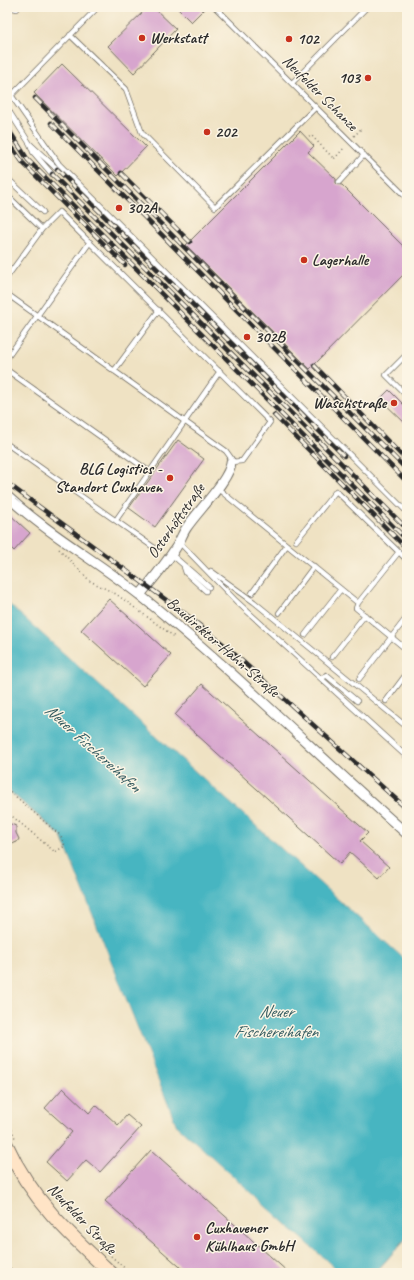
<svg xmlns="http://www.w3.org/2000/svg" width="414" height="1280" font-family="Caveat,sans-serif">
<rect width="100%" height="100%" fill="#fcf5e5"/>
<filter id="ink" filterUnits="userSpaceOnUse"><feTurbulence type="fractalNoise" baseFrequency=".025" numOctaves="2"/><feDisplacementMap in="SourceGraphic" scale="8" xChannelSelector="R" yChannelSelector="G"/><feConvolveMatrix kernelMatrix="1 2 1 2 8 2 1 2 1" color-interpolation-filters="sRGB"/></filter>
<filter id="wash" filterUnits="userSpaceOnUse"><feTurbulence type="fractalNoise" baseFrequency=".012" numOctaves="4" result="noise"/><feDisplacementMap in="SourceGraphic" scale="16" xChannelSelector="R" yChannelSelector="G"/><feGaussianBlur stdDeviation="0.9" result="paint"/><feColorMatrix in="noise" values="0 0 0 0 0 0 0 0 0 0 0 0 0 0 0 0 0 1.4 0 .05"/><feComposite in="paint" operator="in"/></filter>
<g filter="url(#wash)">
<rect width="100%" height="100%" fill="#efe2c3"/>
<!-- water -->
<path fill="#46b5c1" stroke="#387076" d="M7,602L407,961V1237L375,1273H340L176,1125L61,836L7,789Z"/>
<!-- pier -->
<path fill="#efe2c3" d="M7,600L407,958V961L7,602Z
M65,846L176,1125L340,1273H337L174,1126L63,847Z"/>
<g id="blocks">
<!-- building -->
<path fill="#d7a5ce" d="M148,7H153L176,29L134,73L108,46Z
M176,7H206L191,22Z
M62,64L146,147L118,176L34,93Z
M300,131L314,146L308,152L336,179V184L342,185L407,250V271L310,369L186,245Z
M389,390L407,408V425L380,399Z
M178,440L204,459L155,527L129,508Z
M7,512L30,533L14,551L7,544Z
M109,599L171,655L143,686L81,630Z
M202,684L368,833L360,841L389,867L379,878L350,852L340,864L175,715Z
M11,824L16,826V833L19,839L17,842L7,846V827Z
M63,1088L89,1113L96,1105L118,1125L127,1115L141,1127L100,1172L86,1160L67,1181L46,1162L72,1132L45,1108Z
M151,1150L289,1273H187L105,1201Z"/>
</g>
</g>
<g filter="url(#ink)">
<use href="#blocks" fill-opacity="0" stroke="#706b60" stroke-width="1"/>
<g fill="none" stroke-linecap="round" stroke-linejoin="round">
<!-- lane casing -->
<g stroke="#706b60" stroke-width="6">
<path id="lane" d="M9,7L17,9L18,7
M215,7L407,198
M70,35L126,89L142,133L215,207L316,107
M292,83L367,7
M11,95L59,164L407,512
M7,100L98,7
M7,108L30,144L33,152L52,174
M30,144L57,169
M7,178L43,212
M339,182L364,155
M7,195L42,229
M7,277L42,229L59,212L270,422L242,461L231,462V458L226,451L7,294
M407,354L386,375L407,396
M7,358L90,242
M7,370L150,472
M114,371L159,310
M7,444L156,549
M217,488L358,603L398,553
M116,520L220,371
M296,541L336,491L407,560
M179,542L236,601L407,757
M171,554L209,587
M184,567L186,573L206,591
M211,571L254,602L407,727
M252,593L287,545
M358,603L356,608L407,650
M279,613L314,566
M305,635L341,589
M332,657L365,615
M322,679L326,675L357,701
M359,679L407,617
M386,701L407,673"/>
</g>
<!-- street casing -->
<g stroke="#706b60" stroke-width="11">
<path id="street" d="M7,496C48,534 97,561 141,596C234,670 317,755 407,834
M140,595C152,580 165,565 175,549C180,542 182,534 187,527C197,512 231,478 231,462"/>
</g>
<!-- secondary casing -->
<g stroke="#706b60" stroke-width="15">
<path id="secondary" d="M7,1146C30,1198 70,1235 111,1273"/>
</g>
<!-- path -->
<path stroke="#706b60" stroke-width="1.5" stroke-dasharray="1 3" stroke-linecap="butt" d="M309,136L311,135L334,159L345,147
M354,136L361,129
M59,549L90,581L116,594L176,638
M7,789L61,836L65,846L55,852L7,812
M7,1118L15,1138
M102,1248L130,1273"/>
<!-- lane -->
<use href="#lane" stroke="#fff" stroke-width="4.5"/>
<!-- street -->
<use href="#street" stroke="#fff" stroke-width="9"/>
<!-- secondary -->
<use href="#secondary" stroke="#ffe4c6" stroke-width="13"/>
<!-- rail casing -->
<g stroke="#2b2b2b" stroke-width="4.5">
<path id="rail" d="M35,98L407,470
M51,123L407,482
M7,127L28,160L407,540
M7,140L23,163L125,265
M57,169L344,456
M121,173L190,242
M52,174L407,529
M314,365L407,461
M274,415L407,549
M7,483L184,613L223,644L407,809
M7,1268L13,1273"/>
</g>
<!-- rail -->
<use href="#rail" stroke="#fcf5e5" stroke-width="3" stroke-dasharray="9" stroke-linecap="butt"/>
</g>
</g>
<!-- markers -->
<g fill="#c8321e" stroke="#fcf5e5" stroke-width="1.5">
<circle cx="142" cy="38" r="4"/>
<circle cx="289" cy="39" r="4"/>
<circle cx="368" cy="78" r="4"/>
<circle cx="207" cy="132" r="4"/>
<circle cx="119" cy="208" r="4"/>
<circle cx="304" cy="260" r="4"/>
<circle cx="247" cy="337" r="4"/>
<circle cx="394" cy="403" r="4"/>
<circle cx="170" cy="478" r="4"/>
<circle cx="197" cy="1237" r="4"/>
</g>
<g text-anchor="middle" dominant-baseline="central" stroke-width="3" stroke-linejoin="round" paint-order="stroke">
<!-- poi labels -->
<g font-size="16" font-weight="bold" fill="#2b2b2b" stroke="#fcf5e5" text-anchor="start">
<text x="150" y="38">Werkstatt</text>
<text x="297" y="39">102</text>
<text x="360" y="78" text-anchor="end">103</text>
<text x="215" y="132">202</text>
<text x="127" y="208">302A</text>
<text x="312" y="260">Lagerhalle</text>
<text x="255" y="337">302B</text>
<text x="386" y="403" text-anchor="end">Waschstraße</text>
<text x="162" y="469" text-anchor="end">BLG Logistics -<tspan x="162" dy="18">Standort Cuxhaven</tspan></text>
<text x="205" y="1228">Cuxhavener<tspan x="205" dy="18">Kühlhaus GmbH</tspan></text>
</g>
<!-- street labels -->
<g font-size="16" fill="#2b2b2b" stroke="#fcf5e5">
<text transform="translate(320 93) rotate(45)">Neufelder Schanze</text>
<text transform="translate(176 521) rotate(-55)">Osterhöftstraße</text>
<text transform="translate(223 647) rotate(41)">Baudirektor-Hahn-Straße</text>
<text transform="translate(82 1219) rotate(46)">Neufelder Straße</text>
</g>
<!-- water labels -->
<g font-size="17" font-style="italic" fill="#345b60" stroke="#fcf5e5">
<text transform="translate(93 748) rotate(42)">Neuer Fischereihafen</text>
<text x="276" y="1011">Neuer<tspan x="276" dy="20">Fischereihafen</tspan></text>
</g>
</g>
<!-- margin -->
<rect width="414" height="1280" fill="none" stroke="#fcf5e5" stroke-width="24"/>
</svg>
